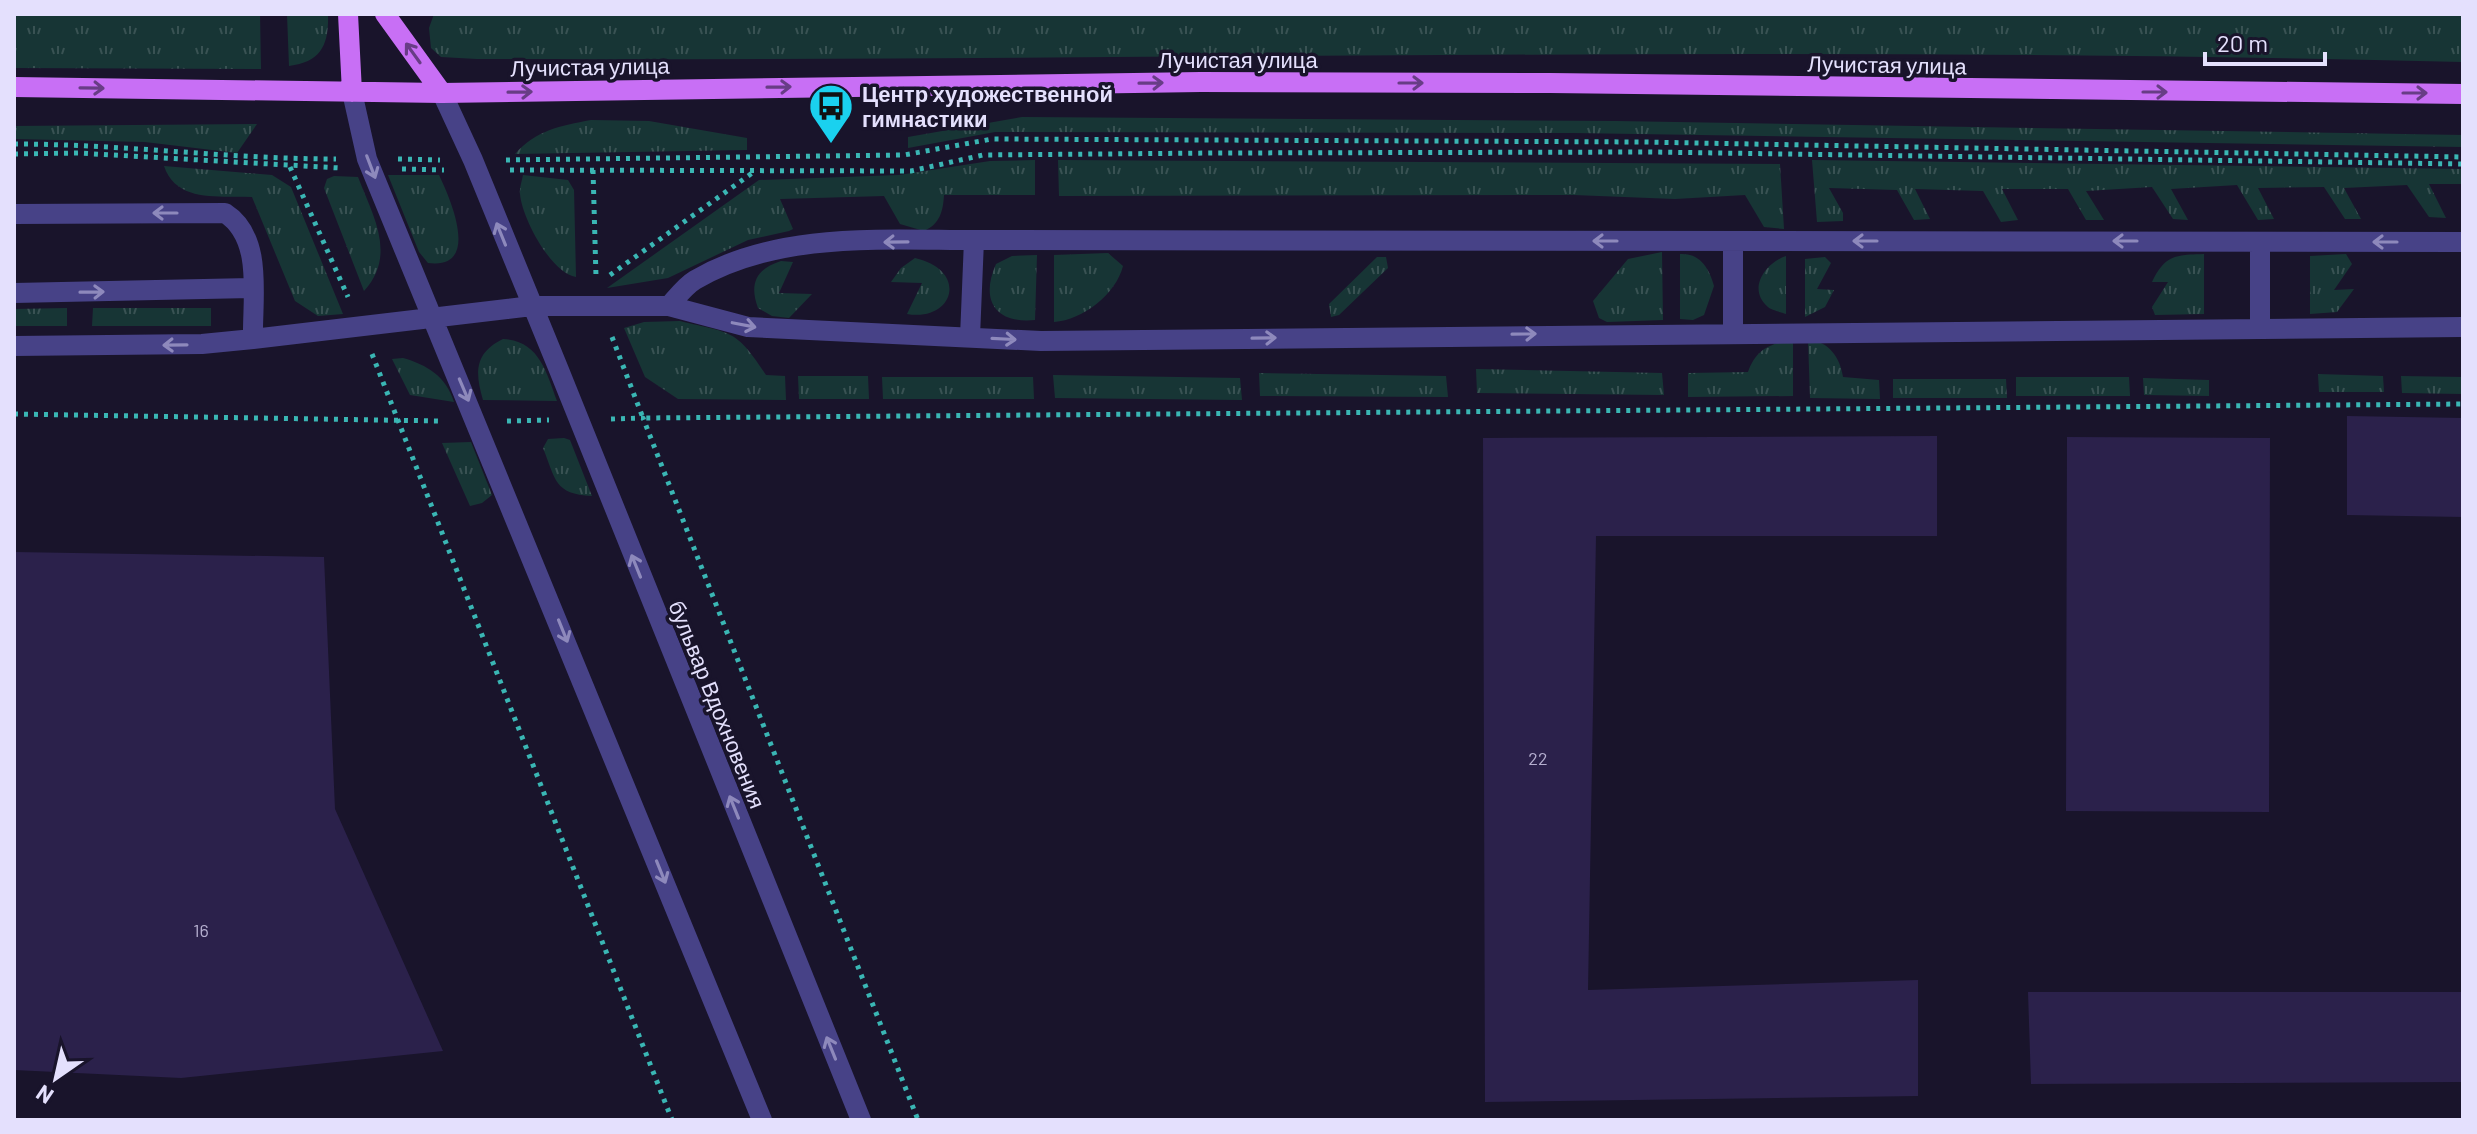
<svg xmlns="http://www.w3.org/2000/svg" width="2477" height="1134" font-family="Barlow,sans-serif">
<defs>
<pattern id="grass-tufts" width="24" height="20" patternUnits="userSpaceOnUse" patternTransform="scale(2)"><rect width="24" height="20" fill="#173535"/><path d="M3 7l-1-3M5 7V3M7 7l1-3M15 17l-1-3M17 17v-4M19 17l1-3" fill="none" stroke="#395253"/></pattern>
</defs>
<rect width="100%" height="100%" fill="#19142b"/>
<!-- grass -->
<path fill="url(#grass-tufts)" d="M14,14H260L261,69L14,68Z
M287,14H328C329,45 321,62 289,66Z
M434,14H2463V62C1801,45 1139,61 477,59L441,57L431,48L429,28Z
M1022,117L1615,121L2463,135V147L1574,133L995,132L908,148V137Z
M591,120L649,121L747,138V150L515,154C536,130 560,126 591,120Z
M257,124L237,153L145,142L14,139V126Z
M1035,160V195H944C943,211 940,224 924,231L900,224L884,196L780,199L793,229L789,231L748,240L668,278L607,288L759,180L899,175L990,161Z
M1058,160L1780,164L1784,229L1764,227L1745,195L1675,199L1574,195L1059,196Z
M1812,160L2463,169V184H2429L2446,218L2429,217L2407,185L2344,188L2361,219H2345L2324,187L2258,188L2274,219L2258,220L2237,185L2171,189L2188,220L2173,219L2152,187L2086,191L2104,220H2086L2068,189H2002L2018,220L2001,222L1983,191L1915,189L1930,219L1914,220L1897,190L1829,188L1843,213V221L1817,222Z
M164,166L272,175L291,187L343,314L318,316L295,301L252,197C221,195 177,204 164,166Z
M388,175H439C450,198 482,270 428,263L419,252Z
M523,175L568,180L574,190L576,277C551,273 522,218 520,194C519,189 522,181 523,175Z
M334,176L358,177C373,216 397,255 364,291L324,188L327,179Z
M1662,252L1663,320L1607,322L1599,318L1593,301L1628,259Z
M1108,253L1123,266C1116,294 1083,320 1054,322V255Z
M1680,254C1700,253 1709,268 1714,286L1704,315L1693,320L1680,319Z
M2204,254V314L2155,315L2152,307L2168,282H2152C2165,255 2175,255 2204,254Z
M2346,254L2352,264L2334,290L2354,289L2337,312L2310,314V256Z
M1037,255L1035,320C995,324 980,300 996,264L1012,256Z
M1786,256V314C1781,312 1771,310 1768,307C1746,288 1767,262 1786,256Z
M1377,257H1386L1388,268L1339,315L1331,317L1329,304Z
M1825,257L1831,263L1817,289L1834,290L1825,307L1805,317V259Z
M915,258C970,271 953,322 907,314L922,283L891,282L901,268Z
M781,261L793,262L779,293L812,294L789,318L772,316L758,308C749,284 756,269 781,261Z
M67,308V326H14V309Z
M93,308H211V326H92Z
M680,321C733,334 736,329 766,375L785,376L786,400L678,399L645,377L624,328L644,322Z
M503,339C539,341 546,371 557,401L483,400C475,373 474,353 503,339Z
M1793,339V396L1688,397V373L1748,372C1756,349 1770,344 1793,339Z
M1808,339C1829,342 1840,357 1843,377L1879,380L1880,399L1810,398Z
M403,358C427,365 446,376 454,402L410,395L392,359Z
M1476,369L1662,373L1664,395L1477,393Z
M1259,373L1446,376L1448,397L1260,396Z
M2318,374L2383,376L2384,392H2319Z
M1053,375L1240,378L1242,400L1055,398Z
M798,376H868L869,399H799Z
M2401,376L2463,377V394L2402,393Z
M882,377H1033L1034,399H883Z
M2016,377H2129L2130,396H2016Z
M2143,378L2209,380V396L2144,395Z
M1893,379H2006L2007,398H1893Z
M564,438L570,440L592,496C554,494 556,480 543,448L548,439Z
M471,442L492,495L482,503L470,506L442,443Z"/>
<!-- building -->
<path fill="#2b214b" d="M2347,416L2463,418V517L2347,515Z
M1937,436V536H1596L1588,990L1918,980V1096L1485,1102L1483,438Z
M2067,437L2270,438L2269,812L2066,811Z
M14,552L324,557L335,809L443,1051L181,1078L14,1070Z
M2028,992H2463V1082L2031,1084Z"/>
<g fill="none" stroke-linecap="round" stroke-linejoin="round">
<!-- path -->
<path stroke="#3ab6b4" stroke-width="5" stroke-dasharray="4 6" stroke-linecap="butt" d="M14,144C122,144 229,159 336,159
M14,154L78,153L340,168
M398,159L440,160
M506,160L904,155L992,139L1642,142L2463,157
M290,167L348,297
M402,169L444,170
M510,170L911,171L983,155L1214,153L1651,152L2463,164
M593,170L596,277
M610,275L755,171
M612,337L643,418L2463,404
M372,354L672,1120
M14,414L441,421
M611,419L643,418L918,1120
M507,421L549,420"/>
<!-- minor -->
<path stroke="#474287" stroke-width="20" d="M352,92L367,159L762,1120
M442,93L473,160L559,370L861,1120
M14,214L225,213C264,238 252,298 253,339L532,306H669L748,327L1041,341L2463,327
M1733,241V332
M2260,242V327
M14,293L251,288
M669,306C677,297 685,286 695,280C782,229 893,241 989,240L2463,242
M970,337L974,240
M14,346L202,344L253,339"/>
<!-- major -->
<path stroke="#c86ff5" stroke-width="20" d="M348,14L352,92
M385,14L442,93
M14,87L442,93L1201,82L1550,83L2463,94"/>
</g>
<!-- one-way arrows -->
<defs><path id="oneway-shaft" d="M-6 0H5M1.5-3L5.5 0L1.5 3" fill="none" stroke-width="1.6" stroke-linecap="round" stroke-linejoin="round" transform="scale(2)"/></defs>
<g stroke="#683d86">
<use href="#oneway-shaft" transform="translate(413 53) rotate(-126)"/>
<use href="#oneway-shaft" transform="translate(1151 83) rotate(-1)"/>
<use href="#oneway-shaft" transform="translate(1411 83)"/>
<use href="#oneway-shaft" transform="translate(779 87) rotate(-1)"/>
<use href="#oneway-shaft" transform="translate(92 88) rotate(1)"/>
<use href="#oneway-shaft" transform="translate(520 92) rotate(-1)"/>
<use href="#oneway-shaft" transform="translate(2155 92)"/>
<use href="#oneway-shaft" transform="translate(2415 93)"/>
</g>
<g stroke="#8e89bc">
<use href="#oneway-shaft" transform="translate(371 167) rotate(69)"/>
<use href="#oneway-shaft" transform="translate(165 213) rotate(180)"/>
<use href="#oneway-shaft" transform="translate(501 234) rotate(-112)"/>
<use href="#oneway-shaft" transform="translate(1605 241) rotate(-180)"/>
<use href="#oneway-shaft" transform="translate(1865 241) rotate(-180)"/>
<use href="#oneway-shaft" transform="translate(2125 241) rotate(-180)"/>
<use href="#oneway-shaft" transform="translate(896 242) rotate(179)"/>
<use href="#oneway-shaft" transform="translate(2385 242) rotate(180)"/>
<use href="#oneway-shaft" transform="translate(92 292) rotate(-1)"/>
<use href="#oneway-shaft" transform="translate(744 325) rotate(11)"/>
<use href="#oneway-shaft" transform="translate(1524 334) rotate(-1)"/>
<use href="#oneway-shaft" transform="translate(1264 338) rotate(-1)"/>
<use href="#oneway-shaft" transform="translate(1004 339) rotate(3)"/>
<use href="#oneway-shaft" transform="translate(175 345) rotate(179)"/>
<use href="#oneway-shaft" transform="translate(464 390) rotate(67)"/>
<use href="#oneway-shaft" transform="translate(636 566) rotate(-112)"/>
<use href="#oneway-shaft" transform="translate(563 631) rotate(68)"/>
<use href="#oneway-shaft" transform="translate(734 807) rotate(-112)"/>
<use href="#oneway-shaft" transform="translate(661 872) rotate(68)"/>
<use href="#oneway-shaft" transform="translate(831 1048) rotate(-112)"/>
</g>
<!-- icons -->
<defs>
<g id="bus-pin" transform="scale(2.3)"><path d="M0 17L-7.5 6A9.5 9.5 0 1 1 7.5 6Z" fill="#1ad1ef" stroke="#19142b"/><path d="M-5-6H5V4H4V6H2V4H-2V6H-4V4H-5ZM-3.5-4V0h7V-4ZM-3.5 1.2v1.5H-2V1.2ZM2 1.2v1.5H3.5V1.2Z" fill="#111"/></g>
</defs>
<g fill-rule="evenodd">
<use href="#bus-pin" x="831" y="106"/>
</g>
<g text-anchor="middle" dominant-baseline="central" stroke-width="7" stroke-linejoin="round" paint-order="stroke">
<!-- number labels -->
<g font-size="18" fill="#b6b0d0">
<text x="1538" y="758">22</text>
<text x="201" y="930">16</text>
</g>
<!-- street labels -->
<g font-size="22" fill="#e4e0fd" stroke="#19142b">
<text x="1238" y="59">Лучистая улица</text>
<text transform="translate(1887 64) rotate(1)">Лучистая улица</text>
<text transform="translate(590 66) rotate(-1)">Лучистая улица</text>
<text transform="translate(718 704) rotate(68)">бульвар Вдохновения</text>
</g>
<!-- poi labels -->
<g font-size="22" font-weight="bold" fill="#e4e0fd" stroke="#19142b" text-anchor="start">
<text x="862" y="93">Центр художественной<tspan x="862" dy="25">гимнастики</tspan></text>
</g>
</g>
<!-- border -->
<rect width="2477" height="1134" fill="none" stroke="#e4e0fd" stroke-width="32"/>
<!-- north arrow -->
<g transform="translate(56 1078) rotate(214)" stroke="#19142b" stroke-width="6" paint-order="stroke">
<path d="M0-6L14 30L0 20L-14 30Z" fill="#e4e0fd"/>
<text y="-12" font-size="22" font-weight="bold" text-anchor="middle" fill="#e4e0fd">N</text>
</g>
<!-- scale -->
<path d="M2205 52v12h120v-12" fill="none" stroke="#e4e0fd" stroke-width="4"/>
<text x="2217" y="52" font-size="24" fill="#e4e0fd" stroke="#19142b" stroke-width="6" paint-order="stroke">20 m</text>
</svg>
